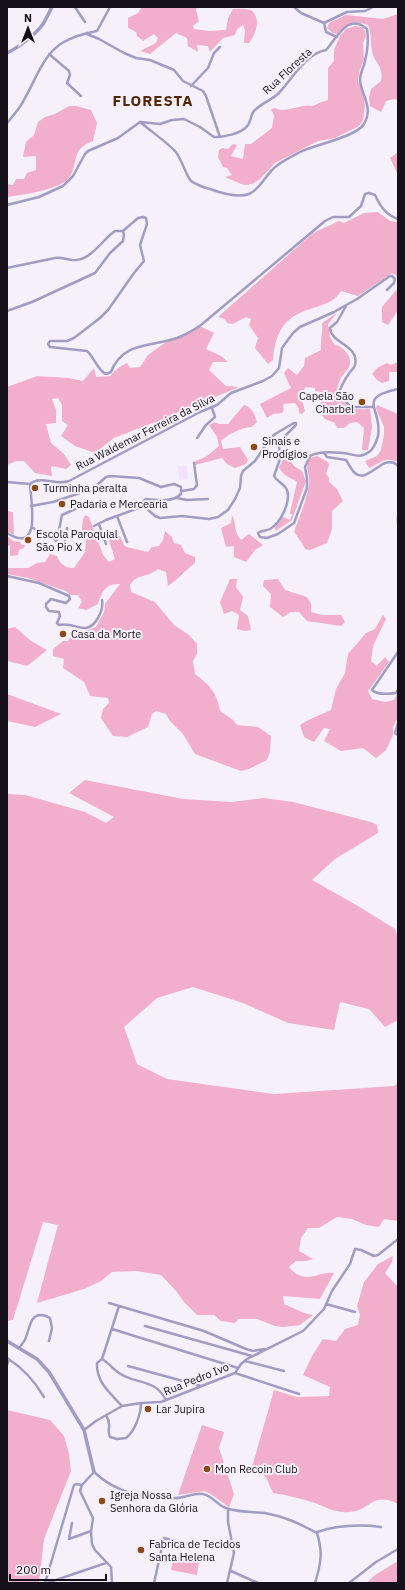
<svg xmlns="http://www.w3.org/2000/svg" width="405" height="1590" font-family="'IBM Plex Sans',sans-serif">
<rect width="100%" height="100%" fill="#f6f0fb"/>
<!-- built -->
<path fill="#f2e2ff" d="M178,466H187L188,479L179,480Z"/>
<!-- green -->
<path fill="#f1afcc" d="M142,7H197L196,10L199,21L193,26L194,29L209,31L226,30L228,18L233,9C238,9 247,8 252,11C262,20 255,35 249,43H244L245,30L243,25L237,29L235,35L223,38L210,52L208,46L197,45L198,52L188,46L187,38L176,33L150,54L140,51L156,43L158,38L154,34L143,41L137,36L136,32L128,28V18L138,13Z
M398,14V100L394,99L386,101L381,112L370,106L369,98L371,89L381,81C384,65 374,63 372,51C370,41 372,35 368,25C353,20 348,22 337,34L333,33L327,28L329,23L346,15L383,19Z
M355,26L362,27L365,31L366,36L363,43L364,60L360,69L358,81L363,92L365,106L363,120L359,126L335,138L318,141L275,163L259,180L252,184L246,185L241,184L225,177L232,175L227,168L223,167L218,157L219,150L222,148L228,149L233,144L237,145L231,156L243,159L245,144H251L272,128L274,116L271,109L275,108C286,114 301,103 313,106L319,103L328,100V68L334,61V50L340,36L346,29Z
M69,106H76L91,110L97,123L93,141C68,150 81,165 67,180C56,190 22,195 7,197V184L13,185L16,179H24L27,173L36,170V156L23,157L26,142L34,135L38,122L45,117L55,114Z
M398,152V173H397L390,158Z
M378,212L390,221L398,222V281L396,275L392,273L358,296L341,291C334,303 321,305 310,309C283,317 275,334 273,360L268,364L255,348L258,338L249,325L251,319L246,317L233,324L227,323L225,319L218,317L313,233L339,221L344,223L364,213Z
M398,288V310L388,325L382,322V307Z
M337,313L328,324L330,337L334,344C344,347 356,359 347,370C346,372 344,373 343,375C339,379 338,387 336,393C349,409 349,410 370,409L372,427L368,450H362L364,428L357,422L350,423L344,428H337L335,423L325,419L319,412L322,392L315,391V388L306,387C299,394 303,403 305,411L302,414L299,413V409L295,403L283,404L284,410L282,413L273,414L267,418L260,404L291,388L284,373L288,368L297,375L304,366L305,358L321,350C320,340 323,333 322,323Z
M200,326L214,333L206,349L221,356L228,362H213L209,370L226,386L239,387L177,413L170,416L164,421L152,423L114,438L95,453L75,446L61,436L68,425L62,421V405L58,398L52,399L56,410V423L46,424L51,443L64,454L71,465L66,469L51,466L52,476L35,473L24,461H16L7,465V387L37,376L68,378L83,381L94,368L96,377L110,376L118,368L127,363L130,368L140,367L148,355L166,342Z
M398,362V373L396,372H389V381L382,383L377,380L372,374L377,368L387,363L391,365Z
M244,405C253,408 254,414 257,422L252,427C242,427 229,434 221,441L223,449L240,447L248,460L246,464L235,468L227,464L222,458L195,465L194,462L207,456L219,446L217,437L209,425L215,422L219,424H228Z
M377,405L398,414V462C384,456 381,463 369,468L365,461L377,456L381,450L384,435V427L376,408Z
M317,456L328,462L329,465L326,474L329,478V482L337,489L343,501L332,511V529L327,543L310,550L305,549L302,543L294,532C298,521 311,489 309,479C308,470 305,467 310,458Z
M284,458H289L294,466L302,471L306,481L292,520L277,530L274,529L283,517L290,520L292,515L290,513L297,482C290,477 283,476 279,467Z
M7,511L13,512L14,535L7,531L8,522Z
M85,515L89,517L103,555L109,562L115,559L109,541L110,535L120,536L124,545L127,547L148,552L152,547L159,546L163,540L165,531L172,537L174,543L181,545L185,553L195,557V563C185,570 178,580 168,586L166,572L158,569C155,571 151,574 146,575C138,578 135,577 130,585L131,592L155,602L174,625L189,635L197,644V654L193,661L195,674C210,685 217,693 220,711L233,720L237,725L258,727L271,736L270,751L267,760L249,769L241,771L195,754L183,734L170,721L166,714L156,711L152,714L148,727L127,737L113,736L101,718L103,709L109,703L108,698L90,696L84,682L63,668L64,659L53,656V649L63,641H68L75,629L84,632L96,627L104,612L105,604L120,584C106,583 101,592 98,604L86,610L78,608L82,602L78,595H70L66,591L28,578L7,574V568H28L37,563L45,562L50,554L57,556C59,563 66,569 74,568L85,552L86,541L81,535C83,527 81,522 85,515Z
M232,515C237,524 233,531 241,540L249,534L263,545L255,550L246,562L234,557V546L226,547L221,528L231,523Z
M7,536L13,541L20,542L22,545H25L24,548L19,550L18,555L10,556V546L7,545Z
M230,579H237L236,587L243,597L240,610L248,616L251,630L245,631L237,629L239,615L232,611L224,614L220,602Z
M278,579L285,590L307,597L311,604V612L322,615H341L345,622L341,626L307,621L299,612H291L283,617L270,607L271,594L263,586L264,580Z
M383,615L386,619L373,646L371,661L377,666L385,657L389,662L368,691L372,699L385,702L394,700L398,692V717L393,727V735L386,750L376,758L363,748L341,751L324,741L330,729L324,728L314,742L304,737L300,725C310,718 321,715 331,710L336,689L345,673L348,654L366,633L375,629Z
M15,627L31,641L47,650L27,666L7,661V629Z
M7,694L61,714L35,727L7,721Z
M85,780L183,799L231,802L264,798L293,802L371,822L377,825L378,833L335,859L312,880L358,906L395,929L398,937V1020L385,1027L369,1009L340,1002L334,1030L288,1023L243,1003L193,987L157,998L124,1027L137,1064L167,1079L274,1094L394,1086L398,1083V1221L384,1219L379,1227L366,1225L352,1219L337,1217L319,1228H308L301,1238L299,1251L313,1259L307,1261H296L289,1267C292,1270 295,1274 299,1275C311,1281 322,1271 334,1273L320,1299L283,1296L284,1304L304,1313L313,1315L300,1325L283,1327L275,1326L257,1319H238L235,1323L221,1321L214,1315H197L184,1302L176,1291L161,1275L136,1271L112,1272L101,1281L84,1289L37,1303L58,1225L43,1222L13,1320L7,1321V794L25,795L85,812L106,823L114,817L69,793Z
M393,1256L392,1262L385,1273L398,1287V1504C372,1491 370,1511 350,1512C335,1513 328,1508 315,1503C302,1499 287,1495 273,1493L266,1477L252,1467L274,1390L297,1397L329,1396L330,1387L303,1375L312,1356L323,1339L336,1341L345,1329L358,1325L360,1315L357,1306L364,1282L378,1264Z
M7,1410L50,1420L64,1436L69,1454L71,1471L44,1539L39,1583H7Z
M202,1425L224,1432L219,1448L234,1494L229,1507L209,1493L204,1491L178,1495Z
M174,1556L199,1560L197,1575L171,1570Z
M398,1561V1583H367L375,1575Z"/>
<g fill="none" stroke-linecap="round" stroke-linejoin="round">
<!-- minor -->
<path stroke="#a19dc2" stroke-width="2.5" d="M75,7L85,22
M294,7L301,13L324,23L326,32L337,37
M324,23L347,12L365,11L373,7
M87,34L99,39L124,53L136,58L150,60L174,70L183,81L203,91L206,96L220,137
M49,54L69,71L70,75L67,83L81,96
M191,86L208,68L214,53L220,47
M7,123C14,115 21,107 25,98C36,79 43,55 62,43C72,37 86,33 97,31L110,7
M7,205L39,197L63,186L73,176L85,154L88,151L118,138L140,122L160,124L172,120L184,119L200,127L214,137C224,137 242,134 248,125C251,121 251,114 254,111C261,103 272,100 279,93C293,78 305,54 326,50C337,38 348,12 367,29C369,41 367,54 364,65C362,70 360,75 360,80C361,95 374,107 364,124C356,137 314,145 300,152C291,157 279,162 272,170C265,177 259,190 249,194C238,198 221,193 210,189C205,188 195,184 191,181C186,176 182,159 175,151C164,140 152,132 140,122
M123,231L138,218L143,217L146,218L147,224L140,245L144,261L134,273L108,310L100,318L74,338L67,341H50L48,344L50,347L87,351C94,357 98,371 106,374L111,372C123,339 156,348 182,336C189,333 195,329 201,325L325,221L333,217H349L361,206L365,194L369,193L375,195C380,206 386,215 398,219
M7,268L55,258C63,257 69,261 76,260C89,260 102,242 111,234L115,231H123
M346,306L337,322L330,328C331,344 360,345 355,365C354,369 350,371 348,375C344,380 342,386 339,392L341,397L351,407H373
M7,311L32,302L95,273L110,253L123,241L124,235L123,231
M197,438L206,425L215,417L212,408
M324,453L327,457L346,460C349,464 351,470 355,473C368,485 384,451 398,466
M7,482L30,484
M30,484C41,475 56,486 69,481L200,412L217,405L231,393L263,381L272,376L279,368L282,348L293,333L300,327L334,312L357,299L390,276H392L395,279L394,283L387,290
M182,491L194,489L197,485L194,463
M177,498L187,500L208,499
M31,506L53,502L86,491L96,486L106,477L111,476L139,478L161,487L174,484L181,487V494C172,503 157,500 146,499L142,502L144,506L155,516L160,518L182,516L209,519L218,517L228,510L235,499L240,488L241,476L243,471L255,461L268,441L275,434L294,423H296V425L285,436L279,444L280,459L274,476C277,482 284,483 287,490C291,501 281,523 270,529C266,531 262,530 258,533L260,537L267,538L278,534L294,523L307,488V479L305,467L310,456C318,451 334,452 343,453C353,454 360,459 369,452C375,448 376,442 378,436C383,409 355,398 398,389
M117,516L127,542
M398,516V523
M99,524L106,544
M94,526L106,520L144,506
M33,528L53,538L64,547L67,528
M7,533C42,555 31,503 30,484
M57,540L62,515L89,503
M7,576L39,583L69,596L70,599L66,603L51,599L46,604V607L49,611L59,612L60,616L57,623L59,625C76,621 86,638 98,618C101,612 103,608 102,600
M398,652L372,690C377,695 389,694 396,693L398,689
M398,723L395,733L398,735
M109,1303L204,1331L246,1349L253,1351L264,1349
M326,1304L355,1312
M145,1326L252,1356
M112,1329L238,1368
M19,1348C22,1344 25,1341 26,1337C30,1328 30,1315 41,1315C45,1315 47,1316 50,1318L52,1328L49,1341
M7,1358C23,1368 34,1380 44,1397
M102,1359C109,1363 113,1369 119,1373C136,1385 155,1378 166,1400
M102,1359L97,1363C96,1382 110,1393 122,1406
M102,1359L119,1306
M245,1361L284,1371
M7,1365L9,1359
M128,1366L201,1386
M235,1373L299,1394
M106,1415C113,1426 106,1428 110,1437L117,1439L126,1438C135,1431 141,1414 141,1403
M84,1430L96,1421L122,1406L141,1403L161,1402L235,1373L241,1364L247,1359L303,1331L324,1309L332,1291L350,1264L355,1249L361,1250L374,1256L378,1255L398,1239
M72,1523L69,1539L91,1531
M317,1532C339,1525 358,1524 381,1527
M231,1571L258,1583
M45,1583L74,1485L77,1484L82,1485
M47,1583L106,1563
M112,1583L111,1567L95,1550L92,1544L91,1532L93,1518L80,1491L82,1485L94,1472C116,1493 147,1500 176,1498C185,1498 195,1492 203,1494C213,1496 217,1505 226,1508C236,1512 254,1512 265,1513C286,1517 298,1523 317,1533
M154,1583L164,1538L196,1547
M227,1583L234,1553L228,1522V1509
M315,1583C321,1564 323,1552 317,1533
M349,1583L376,1562L398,1549"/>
<!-- tertiary -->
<path stroke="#a19dc2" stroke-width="3.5" d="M7,53C18,48 36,34 43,24C46,19 49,13 52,7
M7,1341L37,1359L49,1372L84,1430L94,1472"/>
</g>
<!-- markers -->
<g fill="#8b4917" stroke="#f6f0fb" stroke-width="1.5">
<circle cx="362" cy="402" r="4"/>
<circle cx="254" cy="447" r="4"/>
<circle cx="35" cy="488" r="4"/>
<circle cx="62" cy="504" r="4"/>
<circle cx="28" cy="540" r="4"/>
<circle cx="63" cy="634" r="4"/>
<circle cx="148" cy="1409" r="4"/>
<circle cx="207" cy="1469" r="4"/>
<circle cx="102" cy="1501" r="4"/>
<circle cx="141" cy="1550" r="4"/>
</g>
<g text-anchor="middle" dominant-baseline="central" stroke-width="4" stroke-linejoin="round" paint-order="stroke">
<!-- street labels -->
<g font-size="11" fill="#16101a" stroke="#f6f0fb">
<text transform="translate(287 71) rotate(-43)">Rua Floresta</text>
<text transform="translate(145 432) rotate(-27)">Rua Waldemar Ferreira da Silva</text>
<text transform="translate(196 1379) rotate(-22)">Rua Pedro Ivo</text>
</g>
<!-- poi labels -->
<g font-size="11" fill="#16101a" stroke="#f6f0fb" text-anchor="start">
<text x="354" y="396" text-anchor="end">Capela São<tspan x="354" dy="13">Charbel</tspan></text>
<text x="262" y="441">Sinais e<tspan x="262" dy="13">Prodígios</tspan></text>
<text x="43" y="488">Turminha peralta</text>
<text x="70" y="504">Padaria e Mercearia</text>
<text x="36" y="534">Escola Paroquial<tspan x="36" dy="13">São Pio X</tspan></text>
<text x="71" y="634">Casa da Morte</text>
<text x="156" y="1409">Lar Jupira</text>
<text x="215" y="1469">Mon Recoin Club</text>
<text x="110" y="1495">Igreja Nossa<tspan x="110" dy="13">Senhora da Glória</tspan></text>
<text x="149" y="1544">Fabrica de Tecidos<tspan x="149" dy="13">Santa Helena</tspan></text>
</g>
<!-- district labels -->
<g font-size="15" font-weight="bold" letter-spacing="1" fill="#542704" stroke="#f6f0fb">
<text x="153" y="100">FLORESTA</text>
</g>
</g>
<!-- border -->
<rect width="405" height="1590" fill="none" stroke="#16101a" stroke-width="16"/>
<!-- north arrow -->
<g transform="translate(28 28)" stroke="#f6f0fb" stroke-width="3" paint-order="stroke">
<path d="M0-3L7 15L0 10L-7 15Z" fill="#16101a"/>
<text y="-6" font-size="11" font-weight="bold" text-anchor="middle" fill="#16101a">N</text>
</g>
<!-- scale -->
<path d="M10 1574v6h96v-6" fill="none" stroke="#16101a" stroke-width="2"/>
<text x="16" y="1574" font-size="12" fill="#16101a" stroke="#f6f0fb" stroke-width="3" paint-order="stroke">200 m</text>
</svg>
